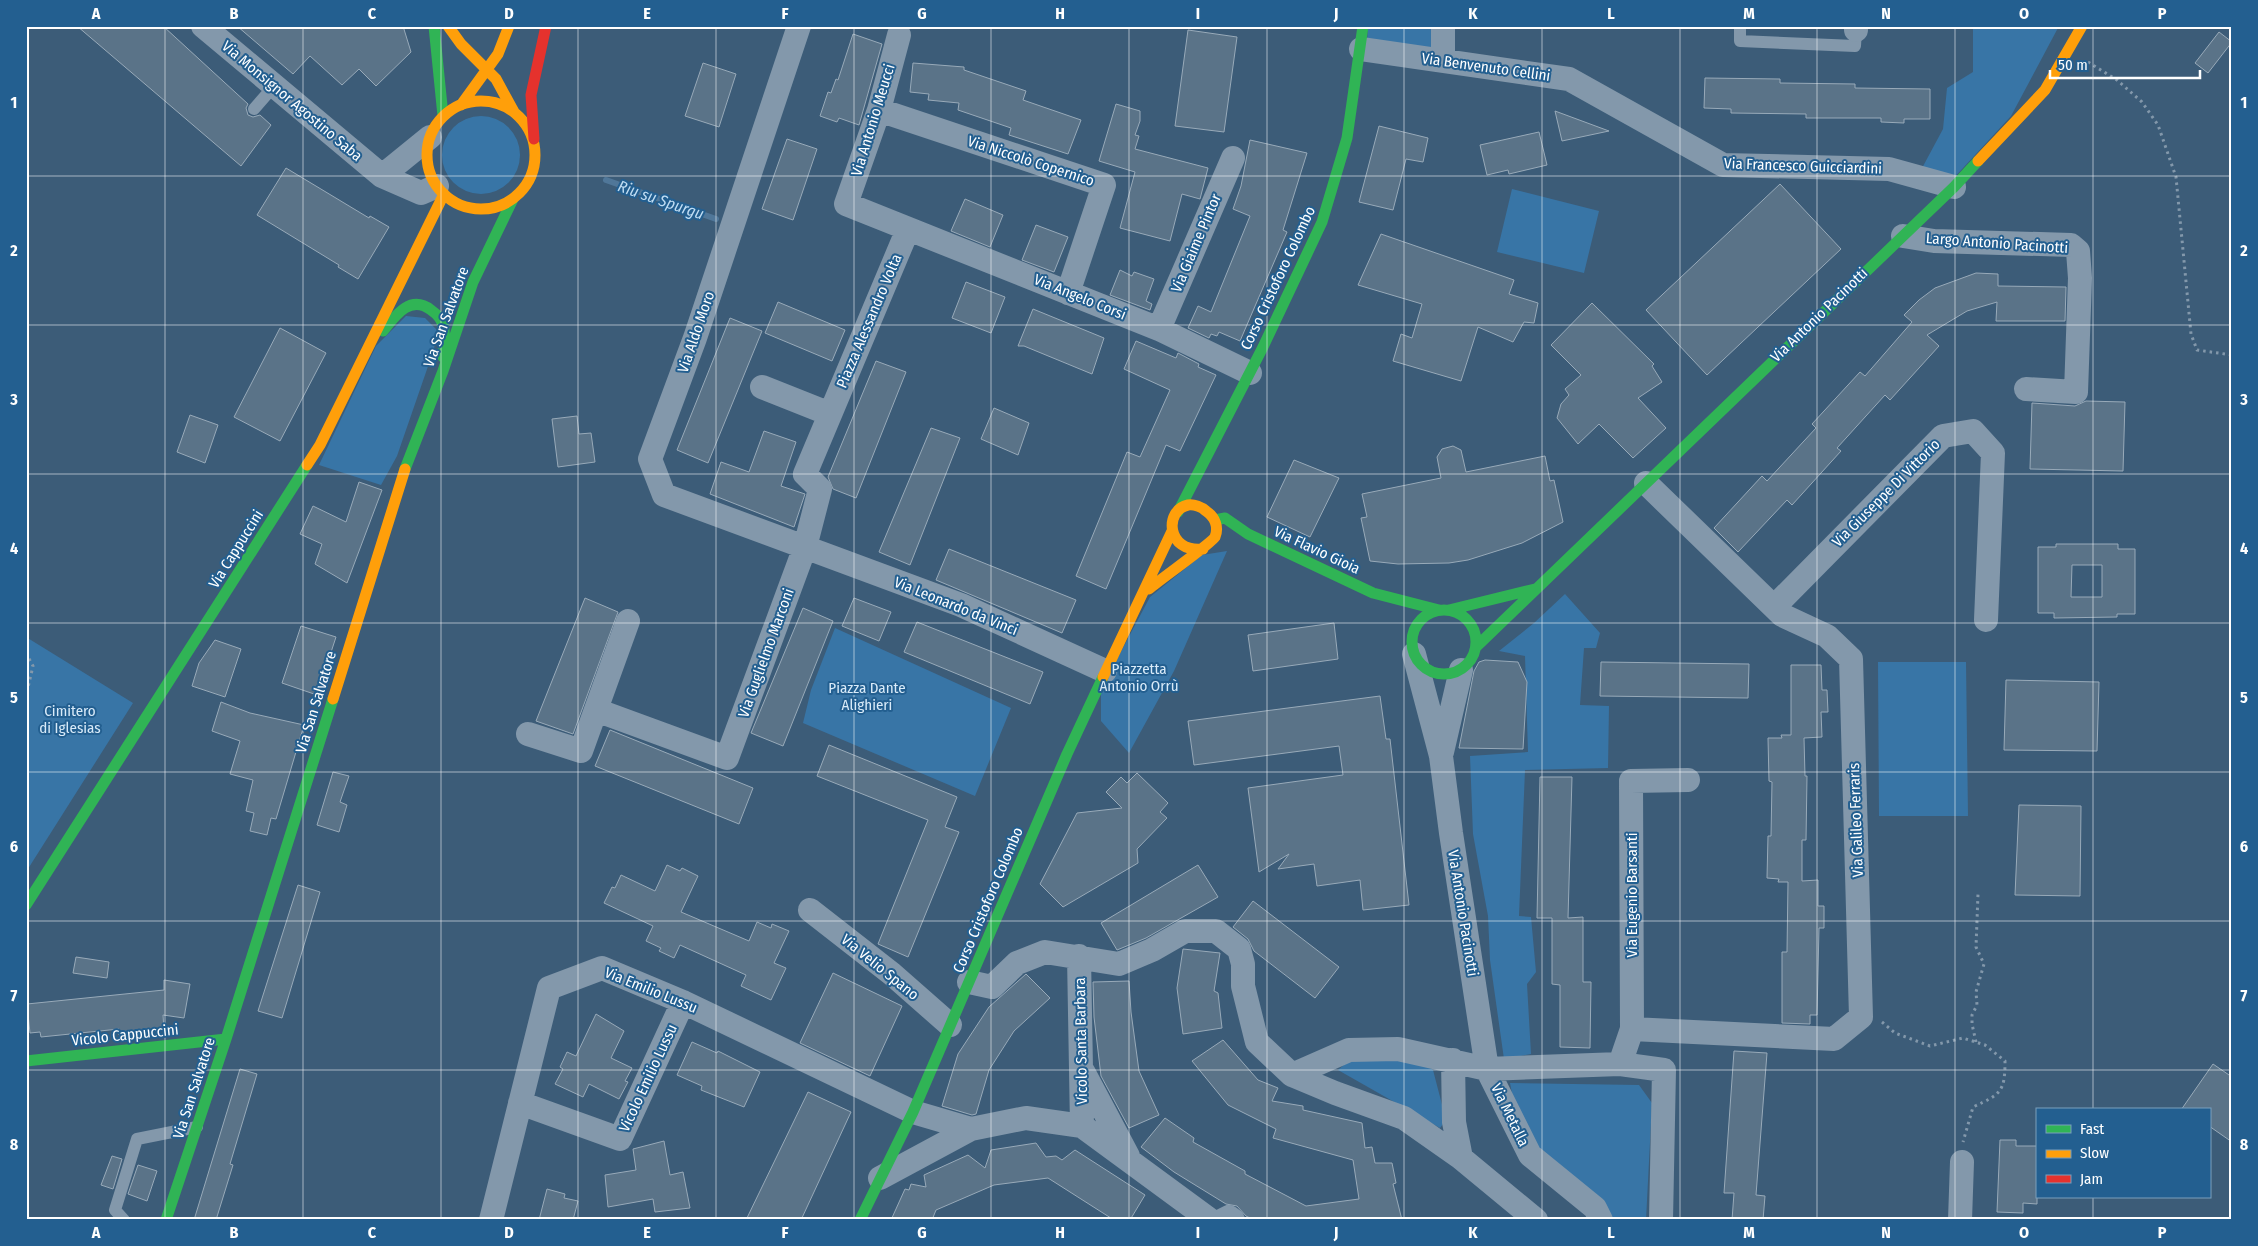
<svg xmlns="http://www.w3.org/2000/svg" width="2258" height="1246" font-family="'Fira Sans Condensed',sans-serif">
<rect width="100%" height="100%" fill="#3c5c78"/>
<!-- green -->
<path fill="#3875a6" d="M1368,26H1434L1433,52L1367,43Z
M1973,26H2059L2011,116L1951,181L1921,170L1943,129L1947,88L1973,72Z
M442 155a39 39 0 1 1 78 0a39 39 0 1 1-78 0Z
M1512,189L1599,211L1584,273L1497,252Z
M406,316L425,318L437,330L434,349L397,456L381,485L319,465L376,346Z
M1227,551L1174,671L1129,753L1101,721V689L1150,597L1202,555Z
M1565,594L1600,633L1596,648H1584L1580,705L1609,706L1608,768L1525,770L1519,916L1531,917L1536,972L1527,984L1531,1054L1504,1059L1490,960L1488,916L1473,834L1470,756L1528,752L1525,656L1499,651L1534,623Z
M835,628L1011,708L975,796L803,723L811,690Z
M26,637L133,703L26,872Z
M1878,662H1966L1968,816H1879Z
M1356,1054L1418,1057L1433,1070L1446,1120L1440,1128L1338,1070Z
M1510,1083L1639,1085L1652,1103L1646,1220H1609L1536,1148L1516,1114Z"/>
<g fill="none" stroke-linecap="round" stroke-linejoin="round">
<!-- stream -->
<path stroke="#507799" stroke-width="6" d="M606,180L716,219"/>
</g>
<!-- building -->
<path fill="#5a7388" stroke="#98aab9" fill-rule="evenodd" d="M77,26H163L248,104L246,108L248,115L253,117L260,115L271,125L241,166Z
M237,26H403L411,52L376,86L359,69L342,85L310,56L293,74Z
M1188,30L1237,37L1224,132L1175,126Z
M2219,32L2232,42L2208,73L2195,63Z
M853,34L882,44L859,125L839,118L837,122L820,116L828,92L831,93L836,79L838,80Z
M703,63L736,74L719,127L685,116Z
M913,63L964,67V70L1026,91L1023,100L1081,120L1068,154L1009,135L1011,128L958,110L959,103L928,100L929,94L910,92Z
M1705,78L1780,79V83L1855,84V88L1930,89V119H1904V123L1881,122V118H1806V114L1731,113V109L1704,108Z
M1116,104L1140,111V121L1135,135L1139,136L1135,149L1208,168L1200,199L1182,194L1170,241L1120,228L1135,172L1099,161Z
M1555,111L1609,131L1562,141Z
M1379,126L1428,138L1423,162L1406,159L1393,210L1359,202Z
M1539,132L1547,165L1509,174L1508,170L1487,175L1480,145Z
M787,139L817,149L793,220L762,209Z
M1250,140L1307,153L1283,230L1287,232L1240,341L1219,332L1217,336L1211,334L1209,338L1188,328L1198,306L1211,312L1250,216L1233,209L1241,186Z
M286,168L369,218L370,216L389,227L358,279L338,267L339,265L257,215Z
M1780,184L1841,249L1707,375L1646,310Z
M965,199L1003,215L990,247L951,231Z
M1036,225L1068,237L1054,272L1022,260Z
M1381,234L1514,280L1509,294L1538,303L1534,323L1524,322L1513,342L1478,327L1461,381L1393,361L1401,334L1412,338L1422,304L1358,285Z
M1120,270L1132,276L1134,272L1154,279L1146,301L1152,304L1150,310L1110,295Z
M1976,273L1998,274V286L2066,287L2065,321H1996L1997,302L1967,311L1927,335L1939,346L1890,400L1885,395L1837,448L1841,451L1792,505L1787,500L1738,552L1714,528L1762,476L1767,481L1816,428L1812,424L1860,372L1865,376L1912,322L1904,315L1919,300L1935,288Z
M966,282L1005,297L991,333L952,318Z
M778,302L845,330L832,361L765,333Z
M1592,303L1654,364L1652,366L1662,382L1638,398L1666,428L1633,458L1599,424L1578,444L1557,418L1561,404L1569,395L1565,389L1581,375L1551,345Z
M1033,309L1104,338L1092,374L1024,346H1018Z
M730,318L762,331L708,463L677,450Z
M280,328L326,353L280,441L234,417Z
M1136,341L1176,358L1178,353L1199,364L1198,367L1216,375L1180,451L1166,445L1106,589L1076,576L1127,452L1140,457L1170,390L1124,369Z
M876,361L906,372L856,498L833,489L828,477Z
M2086,401L2125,402L2123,471L2030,469L2032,403L2075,406Z
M994,408L1029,423L1018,455L981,439Z
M190,415L218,425L205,463L177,452Z
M577,416L579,434L591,433L595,462L558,467L552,419Z
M931,428L960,438L910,565L879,552Z
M764,431L796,442L781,486L805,494L794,527L710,494L721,462L749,472Z
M1453,446L1461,450L1466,472L1545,456L1550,481L1554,480L1563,522L1522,543L1468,560L1449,563L1398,564L1370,561L1361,518L1367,517L1362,494L1441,478L1437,457L1442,449Z
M1294,460L1339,478L1310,537L1267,517Z
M359,482L382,490L347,583L315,564L322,544L300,534L313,506L346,522Z
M2056,544H2118V549H2135V614H2117V617L2054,618V613H2038V547H2056ZM2072,565H2102V597H2071Z
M949,549L1076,600L1062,633L936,580Z
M585,598L618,612L573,734L536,721Z
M854,598L891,612L879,641L842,626Z
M803,608L833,621L783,746L751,733Z
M917,622L1043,672L1030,704L904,652Z
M1334,623L1338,659L1253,671L1248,635Z
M301,626L336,637L317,695L282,683Z
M215,640L241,649L225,697L192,686L199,663Z
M1485,660L1518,662L1527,682L1523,749L1459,748L1474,671L1479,662Z
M1601,662L1749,664L1748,698L1600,696Z
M1791,665H1821L1822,690H1827L1828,712H1821L1822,737L1804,738L1805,776H1807L1806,840H1802V881L1818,880V906H1824V928H1819L1817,1015H1810V1024L1782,1023V952H1787L1788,882H1778L1779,879L1767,878L1768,836H1771L1772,782L1769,781L1768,738H1782L1781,735H1791Z
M2006,680L2099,682L2097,751L2004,750Z
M1380,696L1386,739H1390L1409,905L1363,910L1360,880L1317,886L1314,864L1278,869L1289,854L1259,872L1248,788L1343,775L1339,746L1194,765L1188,721Z
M221,702L250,713L304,725L276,819L271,818L267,835L250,831L254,813L246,811L253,780L230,774L240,741L212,731Z
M610,730L753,788L739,824L595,766Z
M829,745L957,797L945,827L959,832L908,957L878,944L928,820L817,776Z
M333,772L349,776L340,802L347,805L339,832L317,825Z
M1137,773L1168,803L1160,812L1167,818L1137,849L1138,863L1063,907L1040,884L1077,813L1122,808L1106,792L1121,777L1127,783Z
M1540,777H1572L1568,918L1583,917V982H1591L1590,1048L1560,1047V985L1552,984V918H1537Z
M2019,805L2081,806L2080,896L2015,895Z
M667,865L680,871L682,868L698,876L681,912L749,941L757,922L771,928L772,924L789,931L774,963L786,968L771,1000L741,986L746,975L680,945L674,958L659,951L661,948L646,941L653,926L604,903L612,887L615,888L621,875L655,891Z
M1198,865L1218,897L1146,938L1117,950L1101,923Z
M298,885L320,892L282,1018L258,1011Z
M1253,901L1339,967L1315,998L1254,951L1248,939L1233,927Z
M1183,949L1220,953L1214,991L1218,993L1222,1028L1183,1034L1177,988Z
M76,957L109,962L107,978L73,973Z
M833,973L902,1006L870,1076L800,1043Z
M1026,974L1050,998L1014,1031L989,1070L976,1114L972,1115L942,1106L958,1054L989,1007Z
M164,980L190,984L184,1018L163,1015L164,1030L119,1035V1029L41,1037L40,1032L30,1033L27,1004L164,990Z
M1129,981L1131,1012L1139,1071L1159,1115L1129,1128L1101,1076L1094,1017L1093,982Z
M596,1014L624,1031L611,1058L632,1068L625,1081L628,1082L619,1099L589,1084L583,1097L555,1084L563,1069L560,1067L567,1052L576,1056Z
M1223,1040L1258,1080L1278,1088L1272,1101L1303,1106V1110L1362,1123L1365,1148L1372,1147L1375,1163H1392L1396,1183L1393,1184L1402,1220H1254L1246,1216L1237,1206L1226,1204L1174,1172L1141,1147L1165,1118L1194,1138L1193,1142L1245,1171V1174L1306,1206L1359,1199L1353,1160L1273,1138L1276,1129L1228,1105L1192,1061Z
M692,1042L717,1053L718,1051L760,1072L744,1107L701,1090L702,1086L677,1075Z
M1734,1051L1767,1053L1756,1195L1765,1196L1763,1220H1732L1734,1193H1724Z
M2213,1064L2232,1077V1142L2209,1126V1110H2181Z
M240,1069L257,1074L230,1164L233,1165L216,1220H194Z
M808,1092L851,1112L801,1220H746Z
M2000,1140H2016V1146H2037V1204L2023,1203V1213L1997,1212Z
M664,1141L670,1175L683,1172L690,1208L655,1212L653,1199L608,1207L605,1175L636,1170L633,1149Z
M1036,1143L1046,1157L1056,1156L1062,1160L1075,1150L1145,1195L1130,1220H1114L1048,1178L994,1185L936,1210L932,1220H891L905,1189L909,1190L911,1184L926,1187L924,1175L968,1155L985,1168L991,1150Z
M112,1156L122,1159L113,1189L101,1185Z
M138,1165L157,1171L147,1201L128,1194Z
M547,1189L565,1194L564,1198L578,1201L573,1220H539Z"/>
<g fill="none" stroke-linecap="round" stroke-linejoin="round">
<!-- path -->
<path stroke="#8398ab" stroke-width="3" stroke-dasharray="2.5 4" stroke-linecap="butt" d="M2088,62L2117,80L2142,102L2158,125L2176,177L2191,334L2197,350L2232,355
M26,653L33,666L26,696
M1882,1022L1895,1033L1930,1046L1963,1038L1985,1045L2005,1061C2005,1092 2001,1094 1973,1107L1963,1142
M1976,1042L1972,1024V1015L1977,1005L1976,992L1984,964L1976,947L1978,894"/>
<!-- lane -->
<path stroke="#8398ab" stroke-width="12" d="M1740,26V41L1855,46L1856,30
M254,109L274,86
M124,1220L115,1210L137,1139L197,1127"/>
<!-- street -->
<path stroke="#8398ab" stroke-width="24" d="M203,26L382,176L421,193L437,186
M799,26L695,338L650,459L664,495L961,605L1105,671
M1443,26V60
M1856,26V30
M899,35L879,110L846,204L1159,329L1250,373
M1361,49L1569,79L1723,165L1889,169L1954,187
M879,110L1104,185L1068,293
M382,176L430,137
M1903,236L1934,241L2071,245L2078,251L2080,278L2076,392L2026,389
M1159,329L1233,158
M762,387L830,414
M1774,607L1943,436L1973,431L1993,453L1986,620
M1414,654L1441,756L1451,833L1487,1069L1530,1155L1595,1208L1601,1220
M596,710L727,758L805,547L820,489L805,474L908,229
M528,734L581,751L628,621
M1442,752L1461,670
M810,910L892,974L950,1025
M1079,956L1082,1126
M969,982L992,987L1017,963L1045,952L1119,964L1152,950L1185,931H1216L1239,949L1243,964V986L1257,1042L1292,1075L1335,1093L1404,1118L1461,1158L1536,1220
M1632,1029L1834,1039L1861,1017L1851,659L1827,636L1782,615L1646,483
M1453,1060L1454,1122L1461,1158
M1620,1064L1632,1029L1631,781L1688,780
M1084,1073L1128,1156
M1292,1075L1349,1050L1398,1049L1487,1069L1620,1064L1664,1070L1661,1220
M520,1103L620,1139L683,1002
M880,1178L971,1129L1026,1118L1082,1126L1210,1220
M491,1220L549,988L602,968L683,1002L913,1112L971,1129
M1223,1220L1229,1217L1233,1220
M1960,1220L1962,1162"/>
<!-- fast -->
<path stroke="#30b455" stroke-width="11" d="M434,26L443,116
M383,331C395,316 410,294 431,310C437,314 443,321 444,329C445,338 443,348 443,357
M405,469L443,371L473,282L513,199
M1178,512L1263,347L1322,222L1347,138L1363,26
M1215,520L1225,518L1248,534L1373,593L1439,610
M1412 642a32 32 0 1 1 64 0a32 32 0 1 1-64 0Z
M1449,610L1535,589
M1476,647L1954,187L1978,161
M26,905L307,465
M26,1061L226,1039
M166,1220L226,1039L333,699
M860,1220L913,1112L1067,754L1103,677"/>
<!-- slow -->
<path stroke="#ff9f0a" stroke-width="11" d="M448,26L461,44L496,79L514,112
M427 155a54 54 0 1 1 108 0a54 54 0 1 1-108 0Z
M461,105L498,54L509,26
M1978,161L2045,90L2082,26
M307,465L320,445L444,194
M1149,589C1159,580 1212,543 1215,537C1219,527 1215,517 1206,511C1202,507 1194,504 1188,505C1164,510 1166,553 1203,549
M1103,677L1172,531
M333,699L405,469"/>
<!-- jam -->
<path stroke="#e5322d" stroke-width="11" d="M534,139L531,95L546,26"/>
</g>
<!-- grid -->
<path fill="none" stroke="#fff" stroke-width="1" stroke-opacity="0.55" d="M165,26V1220M303,26V1220M441,26V1220M578,26V1220M716,26V1220M854,26V1220M991,26V1220M1129,26V1220M1267,26V1220M1404,26V1220M1542,26V1220M1680,26V1220M1817,26V1220M1955,26V1220M2093,26V1110M26,176H2232M26,325H2232M26,474H2232M26,623H2232M26,772H2232M26,921H2232M26,1070H2232M2093,1197V1220"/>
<g text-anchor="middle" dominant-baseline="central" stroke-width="4" stroke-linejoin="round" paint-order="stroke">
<!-- street labels -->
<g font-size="15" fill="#fff" stroke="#235f90">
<text transform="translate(1486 67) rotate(8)">Via Benvenuto Cellini</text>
<text transform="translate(292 101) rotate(40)">Via Monsignor Agostino Saba</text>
<text transform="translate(873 120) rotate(-73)">Via Antonio Meucci</text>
<text transform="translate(1031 161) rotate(18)">Via Niccolò Copernico</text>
<text transform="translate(1803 166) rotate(2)">Via Francesco Guicciardini</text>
<text transform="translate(1196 243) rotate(-67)">Via Giaime Pintor</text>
<text transform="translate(1997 243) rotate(4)">Largo Antonio Pacinotti</text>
<text transform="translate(1278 278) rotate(-65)">Corso Cristoforo Colombo</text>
<text transform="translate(1080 297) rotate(22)">Via Angelo Corsi</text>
<text transform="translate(1819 315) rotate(-44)">Via Antonio Pacinotti</text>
<text transform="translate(446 317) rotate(-70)">Via San Salvatore</text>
<text transform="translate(869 321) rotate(-67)">Piazza Alessandro Volta</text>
<text transform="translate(696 332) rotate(-71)">Via Aldo Moro</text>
<text transform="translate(1886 493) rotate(-45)">Via Giuseppe Di Vittorio</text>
<text transform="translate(236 549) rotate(-58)">Via Cappuccini</text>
<text transform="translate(1317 550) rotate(25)">Via Flavio Gioia</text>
<text transform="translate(956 606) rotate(22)">Via Leonardo da Vinci</text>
<text transform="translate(766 653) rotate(-70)">Via Guglielmo Marconi</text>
<text transform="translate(316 702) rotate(-73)">Via San Salvatore</text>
<text transform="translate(1856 820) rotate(-92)">Via Galileo Ferraris</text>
<text transform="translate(1632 895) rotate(-90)">Via Eugenio Barsanti</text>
<text transform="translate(988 900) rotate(-67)">Corso Cristoforo Colombo</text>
<text transform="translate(1463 913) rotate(81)">Via Antonio Pacinotti</text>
<text transform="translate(880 967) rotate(39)">Via Velio Spano</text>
<text transform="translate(651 990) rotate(22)">Via Emilio Lussu</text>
<text transform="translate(125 1035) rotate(-6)">Vicolo Cappuccini</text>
<text transform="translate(1081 1041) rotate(-91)">Vicolo Santa Barbara</text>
<text transform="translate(648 1078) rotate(-65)">Vicolo Emilio Lussu</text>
<text transform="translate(194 1088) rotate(-72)">Via San Salvatore</text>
<text transform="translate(1510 1115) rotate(64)">Via Metalla</text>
</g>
<!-- park labels -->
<g font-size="15" fill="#d9ebf9" stroke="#235f90">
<text x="1139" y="669">Piazzetta<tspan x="1139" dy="17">Antonio Orrù</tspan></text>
<text x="867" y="688">Piazza Dante<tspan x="867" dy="17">Alighieri</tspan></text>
<text x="70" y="711">Cimitero<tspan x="70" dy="17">di Iglesias</tspan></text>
</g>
<!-- water labels -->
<g font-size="16" font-style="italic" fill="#c0ddf3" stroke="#235f90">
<text transform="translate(661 200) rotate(19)">Riu su Spurgu</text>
</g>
</g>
<!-- border -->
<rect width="2258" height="1246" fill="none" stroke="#235f90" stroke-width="55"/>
<!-- legend -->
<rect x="2036" y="1108" width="175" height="90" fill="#235f90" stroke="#7b9fbc"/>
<rect x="2046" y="1125" width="25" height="8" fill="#30b455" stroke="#7b9fbc"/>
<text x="2080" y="1134" font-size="15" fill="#ffffff">Fast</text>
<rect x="2046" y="1150" width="25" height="8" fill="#ff9f0a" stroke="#7b9fbc"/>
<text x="2080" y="1158" font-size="15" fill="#ffffff">Slow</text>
<rect x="2046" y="1175" width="25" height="8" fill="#e5322d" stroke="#7b9fbc"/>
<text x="2080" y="1184" font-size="15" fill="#ffffff">Jam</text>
<!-- scale -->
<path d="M2050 70v8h150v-8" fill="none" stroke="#ffffff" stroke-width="2.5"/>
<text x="2058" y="70" font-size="15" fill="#ffffff" stroke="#235f90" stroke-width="4" paint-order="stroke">50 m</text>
<rect x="28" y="28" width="2202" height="1190" fill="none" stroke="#fff" stroke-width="2"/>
<g font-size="16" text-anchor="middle" font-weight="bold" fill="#fff">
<text x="96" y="19">A</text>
<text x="234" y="19">B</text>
<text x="372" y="19">C</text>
<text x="509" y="19">D</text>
<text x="647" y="19">E</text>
<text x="785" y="19">F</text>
<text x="922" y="19">G</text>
<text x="1060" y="19">H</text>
<text x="1198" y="19">I</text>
<text x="1336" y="19">J</text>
<text x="1473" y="19">K</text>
<text x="1611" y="19">L</text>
<text x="1749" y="19">M</text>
<text x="1886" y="19">N</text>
<text x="2024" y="19">O</text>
<text x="2162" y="19">P</text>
<text x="14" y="108">1</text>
<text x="2244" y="108">1</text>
<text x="14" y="256">2</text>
<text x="2244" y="256">2</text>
<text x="14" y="405">3</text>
<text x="2244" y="405">3</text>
<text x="14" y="554">4</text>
<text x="2244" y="554">4</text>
<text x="14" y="703">5</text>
<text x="2244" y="703">5</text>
<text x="14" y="852">6</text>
<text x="2244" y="852">6</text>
<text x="14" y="1001">7</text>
<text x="2244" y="1001">7</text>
<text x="14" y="1150">8</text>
<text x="2244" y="1150">8</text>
<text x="96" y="1238">A</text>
<text x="234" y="1238">B</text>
<text x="372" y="1238">C</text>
<text x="509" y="1238">D</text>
<text x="647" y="1238">E</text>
<text x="785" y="1238">F</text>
<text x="922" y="1238">G</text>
<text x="1060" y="1238">H</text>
<text x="1198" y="1238">I</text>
<text x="1336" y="1238">J</text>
<text x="1473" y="1238">K</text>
<text x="1611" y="1238">L</text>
<text x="1749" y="1238">M</text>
<text x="1886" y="1238">N</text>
<text x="2024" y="1238">O</text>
<text x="2162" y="1238">P</text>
</g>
</svg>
